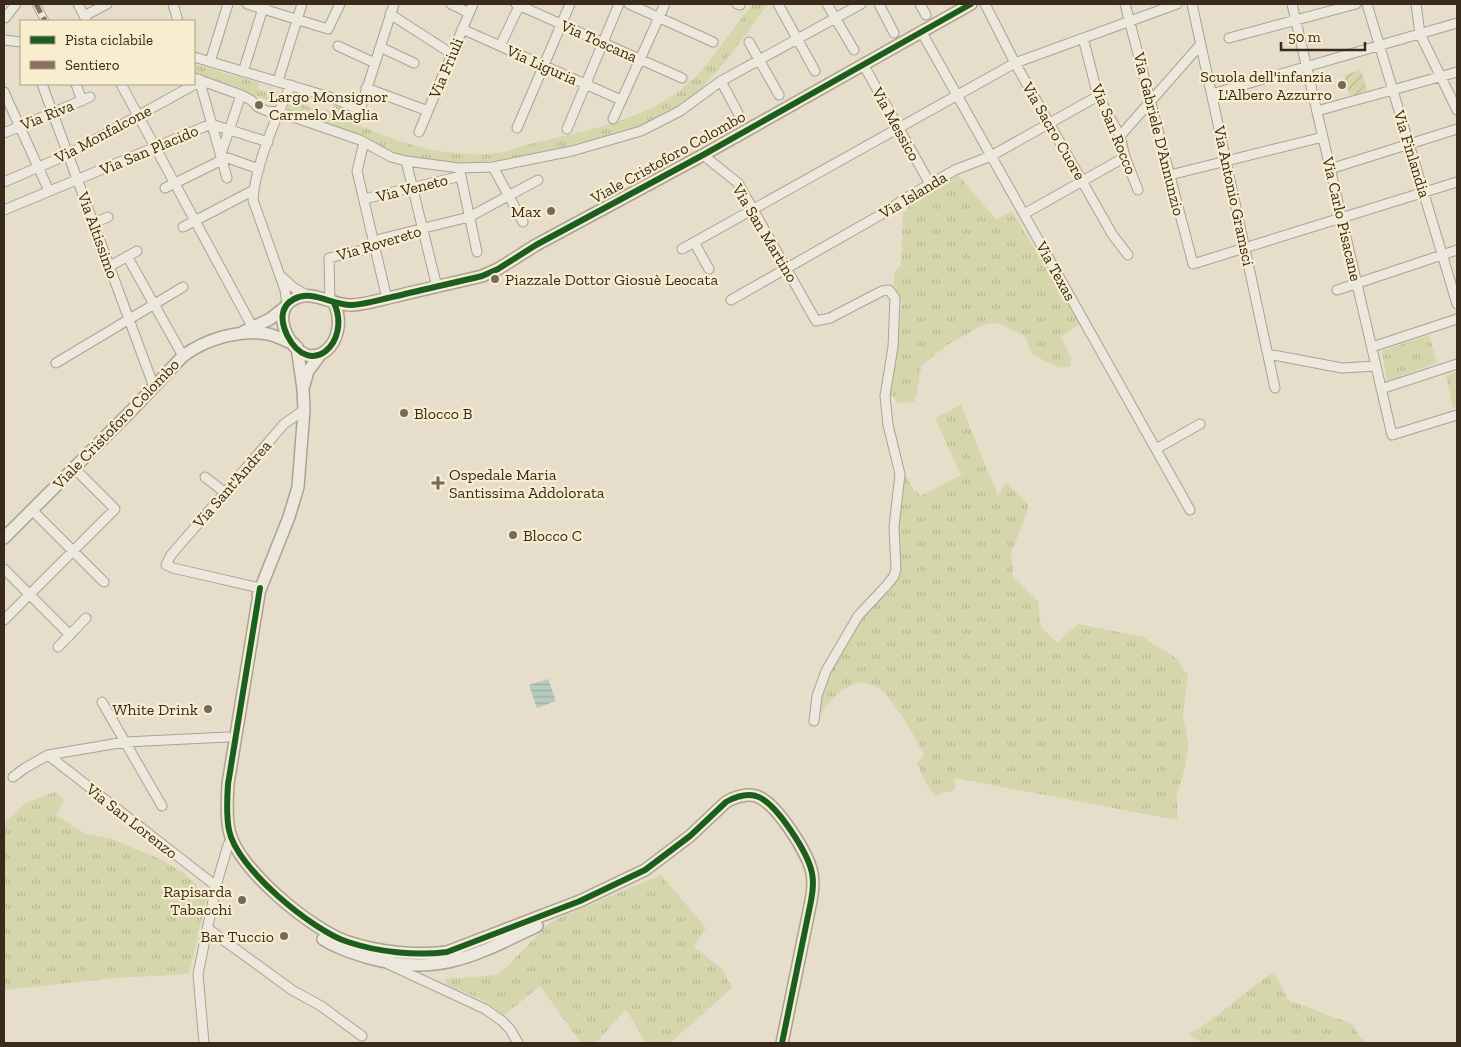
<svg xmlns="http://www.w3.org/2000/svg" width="1461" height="1047" font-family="'Zilla Slab',serif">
<defs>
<pattern id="grass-tufts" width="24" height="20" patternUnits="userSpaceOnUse" patternTransform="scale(1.25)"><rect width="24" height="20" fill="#d5d6ab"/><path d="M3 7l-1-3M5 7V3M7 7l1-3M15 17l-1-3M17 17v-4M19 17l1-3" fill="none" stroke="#b8b893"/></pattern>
<pattern id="garden-furrows" width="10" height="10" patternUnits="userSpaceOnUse" patternTransform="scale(1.25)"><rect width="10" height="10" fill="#d5d6ab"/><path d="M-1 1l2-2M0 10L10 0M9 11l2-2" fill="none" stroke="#b8b893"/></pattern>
<pattern id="water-rules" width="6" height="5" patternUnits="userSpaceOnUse" patternTransform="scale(1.25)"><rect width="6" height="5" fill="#b6cabe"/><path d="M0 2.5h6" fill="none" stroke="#9daea3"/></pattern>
</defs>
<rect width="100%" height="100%" fill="#e6deca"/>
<!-- grass -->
<path fill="url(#grass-tufts)" d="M753,4H768C742,39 718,77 682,104C652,127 613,135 576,144C540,154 502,163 464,163C443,164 413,160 393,153C385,150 378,144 370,140C345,128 318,120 292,110L291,112L287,111L289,99L324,113L326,109L332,112L334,105L364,117L361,126C397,141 427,152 467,154C480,155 495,154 508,151C515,149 520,146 526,145C585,130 649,122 694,78C717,56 732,27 753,4Z
M194,64L259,83L258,89L267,92L269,87L281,95L279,105L226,84L194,74Z
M956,173L996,219L1012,212L1080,324L1061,337L1071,358L1070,366L1059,368L1032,354L1025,336L998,323L985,324L947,345L921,366L917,394L914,402L898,403L891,395L902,302L893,285L895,271L901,265L903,212L908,211L906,203Z
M1429,335L1437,363L1387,381L1382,351Z
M1457,372V407L1453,408L1446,376Z
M961,405L998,496L1006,482L1029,506L1011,554L1013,576L1038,601L1041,627L1057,643L1078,624L1143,637L1177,659C1182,664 1180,669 1188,674L1183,716L1187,737L1188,748L1185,768L1177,794V820L955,778V790L936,795L928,787L917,764L924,755C917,741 910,728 901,715C883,687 866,669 835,696C829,701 825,709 820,714V699L830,671L858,623L881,598L890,591L898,577L897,458L913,489L921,496L961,475L935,418Z
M55,792L64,800L56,815L86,834L112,839L162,860L183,873L197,885V893L207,896L189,974L116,978L4,990V823L26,803Z
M661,875L706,928L694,947L722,969L732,988L670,1043H646L626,1009L596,1043H581L540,986L504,1015L483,1000L447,985L445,979L496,975L502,972L548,924L563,916Z
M1274,972L1288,1000L1352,1024L1359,1036L1368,1043H1202L1189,1034C1220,1017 1244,991 1274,972Z"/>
<!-- garden -->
<path fill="url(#garden-furrows)" d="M1361,70L1367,91L1350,96L1344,75Z"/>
<!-- water -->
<path fill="url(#water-rules)" d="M548,679L556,701L537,708L529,685Z"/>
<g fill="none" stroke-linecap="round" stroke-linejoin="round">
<!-- pedestrian casing -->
<g stroke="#aaa294" stroke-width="9">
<path id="pedestrian" d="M36,4L45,21"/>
</g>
<!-- minor casing -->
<g stroke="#aaa294" stroke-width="11">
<path id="minor" d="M78,4L87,21
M173,4L178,21
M247,4L328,29L340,4
M451,4L469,13
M516,4L682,78
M629,4L713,42
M737,4L740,5
M778,4L815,71
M827,4L854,50
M879,4L894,33
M920,4L926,15
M985,4L1015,63L1112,234L1128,255
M1125,4L1193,264L1457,182
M1192,4L1275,388
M1292,4L1392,435L1457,415
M1367,4L1457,304
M1416,4L1420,34L1457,110
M390,14L452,54
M84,16L107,4
M5,18L16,4
M462,29L621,100
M921,31L1190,510
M1083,38L1098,96L1120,136L1125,157L1138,190
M1229,38L1356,4
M4,40L21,42
M749,42L779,95
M338,46L375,63
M500,46L520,4
M380,47L414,63
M194,57L333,98L360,110L394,4
M210,62L228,4
M863,64L930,184
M243,72L264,5
M194,78L241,95L251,100L258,107L267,111L279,112L360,140L391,157L406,161L459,168L493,167L572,151L641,131L680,111L721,81L861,4
M199,79L227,178
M278,81L302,4
M721,81L738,113
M42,84L154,387
M76,84L82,101
M121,84L253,328
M366,88L428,111
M4,92L49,191
M1212,94L1457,23
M1317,111L1457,72
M613,119L665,4
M517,128L570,4
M567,129L619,4
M419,132L473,4
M4,133L90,97
M1120,136L1201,44
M364,142L357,171L387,299
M221,154L241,95
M703,155L738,183L816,321L830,318L882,291L889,290L895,298L893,347L885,396L888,425L900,474L894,527L896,569L894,576L887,585L858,616L826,671L817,696L814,721
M406,161L437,287
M493,167L523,222
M1330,169L1457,129
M460,172L477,252
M1170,175L1323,137
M4,182L69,154L199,82
M165,188L222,160L228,158L259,169
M364,199L461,176
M4,210L211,124L268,142
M1024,214L1125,157
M94,223L108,217
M183,227L254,190
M694,242L709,269
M682,249L1015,63L1177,4
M127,256L183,356
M110,266L137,251
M281,276L294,288L307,295
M1337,290L1457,250
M731,300L889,210L904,199L955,170L991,156L1098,96
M330,301L329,258L370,248L380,239L469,217L538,180
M287,305L285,290L253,200C255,165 276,117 291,85
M1372,347L1457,319
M1268,354L1342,368L1376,366
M56,363L183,287
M1381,389L1457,364
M1156,449L1200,424
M205,477L224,492
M32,510L104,582
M4,569L70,635
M260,588L173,568L166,565L171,555L284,424L304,410
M4,620L115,509L74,468
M58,647L86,618
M102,702L162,806
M48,755L216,886
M13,777L25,768L48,755L125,742L228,737
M207,928L292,990L321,1006L362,1036
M388,964L485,1009L502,1021L510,1029L518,1043
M204,1043L198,974L216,886L228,845L232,838"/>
</g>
<!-- tertiary casing -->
<g stroke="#aaa294" stroke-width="14">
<path id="tertiary" d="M334,303C352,342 310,381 287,335C281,322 279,307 294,299C312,289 333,306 352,305C368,304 382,299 397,296C425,289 453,283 482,276L498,269L536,245L703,155L971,4
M243,332L270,319L284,308
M304,385L308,371L320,355
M4,538L131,411L183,356C206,339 239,329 268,334C277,336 285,341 294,344
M260,588L228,784C227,799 226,815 229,830C236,868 313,931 348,942C378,952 415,956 447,952L580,901L645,870L690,836L726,802C735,797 745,793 756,796C776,802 808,853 812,873C814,883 813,891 811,901L782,1043
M258,595L289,517L298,487L304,410L303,389L297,347
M323,939C337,948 353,953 369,958C439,977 476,955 537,926"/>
</g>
<!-- pedestrian -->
<use href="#pedestrian" stroke="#ede8dd" stroke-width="7"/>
<!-- minor -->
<use href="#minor" stroke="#ede8dd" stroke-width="9"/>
<!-- tertiary -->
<use href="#tertiary" stroke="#ede8dd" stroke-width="11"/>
<!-- quiet -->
<path stroke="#8d6e63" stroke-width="5" stroke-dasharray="10 5" stroke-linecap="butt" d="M36,4L45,21"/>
<!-- cycleway casing -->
<g stroke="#f8edcf" stroke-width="9">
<path id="cycleway" d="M334,303C352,342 310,381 287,335C281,322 279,307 294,299C312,289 333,306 352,305C368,304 382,299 397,296C425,289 453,283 482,276L498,269L536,245L703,155L971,4
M260,588L228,784C227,799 226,815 229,830C236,868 313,931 348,942C378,952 415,956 447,952L580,901L645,870L690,836L726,802C735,797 745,793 756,796C776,802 808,853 812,873C814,883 813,891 811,901L782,1043"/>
</g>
<!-- cycleway -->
<use href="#cycleway" stroke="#1b5e20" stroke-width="6"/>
</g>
<!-- markers -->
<g fill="#766959" stroke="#f8edcf" stroke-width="2">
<circle cx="1342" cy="85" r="5"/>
<circle cx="259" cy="105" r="5"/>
<circle cx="551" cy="211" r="5"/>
<circle cx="495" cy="279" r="5"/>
<circle cx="404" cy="413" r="5"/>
<path d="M435.5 475.5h5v5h5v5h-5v5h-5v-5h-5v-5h5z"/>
<circle cx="513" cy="535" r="5"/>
<circle cx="208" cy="709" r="5"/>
<circle cx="242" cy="900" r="5"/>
<circle cx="284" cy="936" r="5"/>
</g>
<g text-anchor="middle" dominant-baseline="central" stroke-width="4.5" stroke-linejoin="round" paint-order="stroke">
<!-- street labels -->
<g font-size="16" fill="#392a1c" stroke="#f8edcf">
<text transform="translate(599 41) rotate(24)">Via Toscana</text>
<text transform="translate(542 65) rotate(24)">Via Liguria</text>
<text transform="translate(446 68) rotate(-67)">Via Friuli</text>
<text transform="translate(47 115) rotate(-22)">Via Riva</text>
<text transform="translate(896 124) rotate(61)">Via Messico</text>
<text transform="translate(1114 129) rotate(68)">Via San Rocco</text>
<text transform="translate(1054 131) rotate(60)">Via Sacro Cuore</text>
<text transform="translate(103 134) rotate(-28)">Via Monfalcone</text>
<text transform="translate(1159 134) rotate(76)">Via Gabriele D'Annunzio</text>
<text transform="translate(149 150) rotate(-23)">Via San Placido</text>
<text transform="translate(1412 154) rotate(73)">Via Finlandia</text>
<text transform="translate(668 157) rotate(-29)">Viale Cristoforo Colombo</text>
<text transform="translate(412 188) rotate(-14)">Via Veneto</text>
<text transform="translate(913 195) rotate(-31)">Via Islanda</text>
<text transform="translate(1234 196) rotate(78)">Via Antonio Gramsci</text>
<text transform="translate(1342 219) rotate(77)">Via Carlo Pisacane</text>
<text transform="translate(765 233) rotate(59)">Via San Martino</text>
<text transform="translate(98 235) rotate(70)">Via Altissimo</text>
<text transform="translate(379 243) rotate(-17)">Via Rovereto</text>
<text transform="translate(1056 271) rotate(61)">Via Texas</text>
<text transform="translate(116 424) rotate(-46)">Viale Cristoforo Colombo</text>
<text transform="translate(232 484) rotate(-49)">Via Sant'Andrea</text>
<text transform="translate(132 821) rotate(38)">Via San Lorenzo</text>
</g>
<!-- poi labels -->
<g font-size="16" fill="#392a1c" stroke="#f8edcf" text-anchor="end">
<text x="1332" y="76">Scuola dell'infanzia<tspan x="1332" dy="18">L'Albero Azzurro</tspan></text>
<text x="269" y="96" text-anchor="start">Largo Monsignor<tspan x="269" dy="18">Carmelo Maglia</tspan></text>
<text x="541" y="211">Max</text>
<text x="505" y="279" text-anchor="start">Piazzale Dottor Giosuè Leocata</text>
<text x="414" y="413" text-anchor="start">Blocco B</text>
<text x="449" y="474" text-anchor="start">Ospedale Maria<tspan x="449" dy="18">Santissima Addolorata</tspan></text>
<text x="523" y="535" text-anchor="start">Blocco C</text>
<text x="198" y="709">White Drink</text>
<text x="232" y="891">Rapisarda<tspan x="232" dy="18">Tabacchi</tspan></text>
<text x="274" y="936">Bar Tuccio</text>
</g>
</g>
<!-- border -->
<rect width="1461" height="1047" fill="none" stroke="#392a1c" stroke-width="10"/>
<!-- legend -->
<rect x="20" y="20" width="175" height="65" fill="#f8edcf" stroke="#ac9f87"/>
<rect x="30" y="36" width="25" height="8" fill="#1b5e20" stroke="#ac9f87"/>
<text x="65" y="45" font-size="15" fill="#392a1c">Pista ciclabile</text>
<rect x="30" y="61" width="25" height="8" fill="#8d6e63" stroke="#ac9f87"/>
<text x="65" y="70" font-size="15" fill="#392a1c">Sentiero</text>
<!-- scale -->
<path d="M1281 42v8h84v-8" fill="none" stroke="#392a1c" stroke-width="2.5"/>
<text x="1288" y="42" font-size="15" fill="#392a1c" stroke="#f8edcf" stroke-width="4" paint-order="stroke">50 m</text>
</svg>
